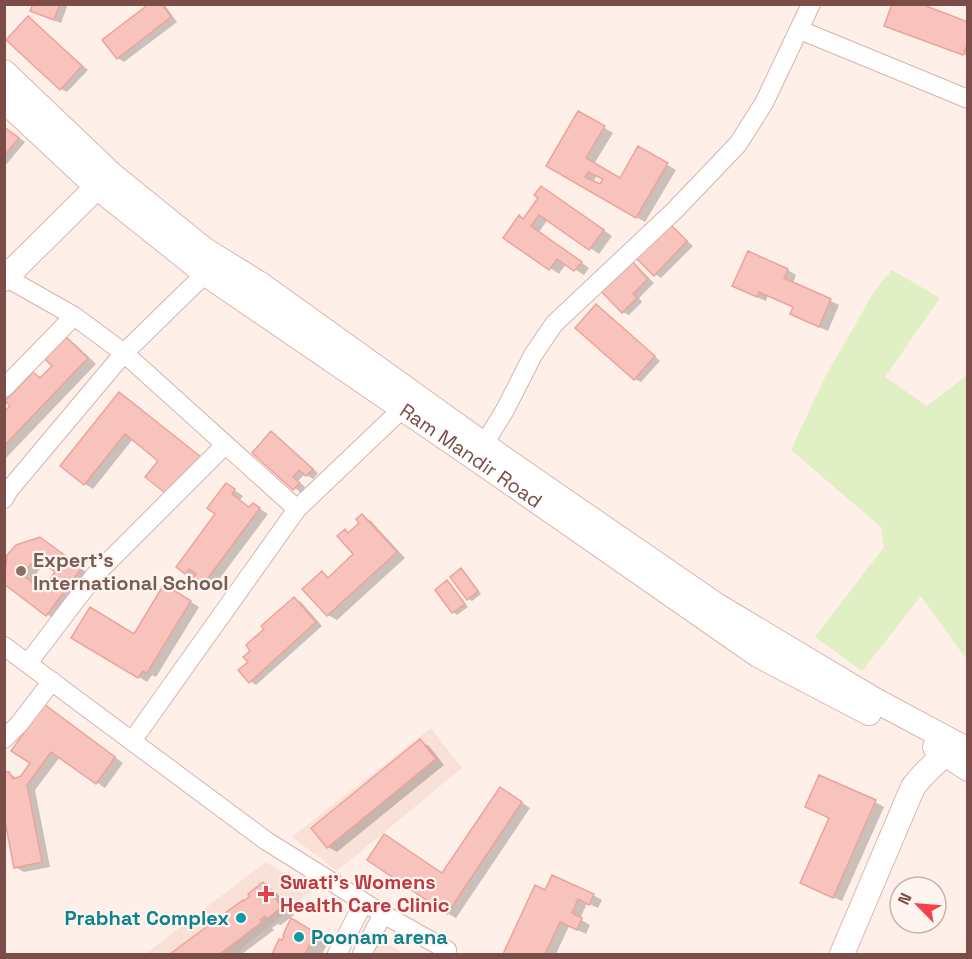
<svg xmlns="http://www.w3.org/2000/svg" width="972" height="959" font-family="'Space Grotesk',sans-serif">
<rect width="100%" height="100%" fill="#feefe8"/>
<!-- residential -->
<path fill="#f9e1d8" d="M431,728L462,768L337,871L292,837Z
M266,862L312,891L235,954H145Z
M380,939L404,954H372Z"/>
<!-- green -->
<path fill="#e1efc4" d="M892,270L940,298L885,377L927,406L967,375V660L921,596L862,671L815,637L884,547L881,527L791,450L824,379L875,290Z"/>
<!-- shadow -->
<path fill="#0003" fill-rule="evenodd" d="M34,4H68L61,23L38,14Z
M151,4H164L177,22L124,62L118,58Z
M29,18L88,70L67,92L61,89Z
M968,23V56L892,29Z
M579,113L613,133L594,164L620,180L639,148L676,170L645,222L548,165ZM597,175L604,179L600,186L593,183Z
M4,127L25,142L4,167Z
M550,193L612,236L599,254L548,219L539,232L589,268L584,275L566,264L559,274L505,237L524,220L540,197Z
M667,223L693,246L661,278L655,274Z
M748,253L788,270L796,275L793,283L839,305L828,331L801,319L795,307L768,295L766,301L743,291Z
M630,261L636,265L654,283L639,298L642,302L629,315L622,312Z
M602,310L660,361L641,382L635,379Z
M66,339L75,344L96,364L4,460V414L34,374L42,378L54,366Z
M120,394L129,399L208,463L161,461L133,439L93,489L85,484Z
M271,433L318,473L313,479L305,474L298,481L305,487L301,493L254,452Z
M227,485L243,496L240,500L250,508L253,504L268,514L211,590L186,572L217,513Z
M362,516L371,521L405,558L337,620L328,615L304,589L322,573L330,578L356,554L345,531L350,534L361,523Z
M40,538L89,574L55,620L5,582ZM47,564L58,572L43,591L33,583L38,571Z
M461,570L465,572L481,594L472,601L468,599Z
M447,582L451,584L468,607L457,615L453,612L437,590Z
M165,586L199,607L156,677L152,675L147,682L73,637L134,636Z
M294,599L301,602L322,626L256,685L250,681V662Z
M45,706L123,763L105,788L60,757L35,790L50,867L24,872L15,867L9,773L18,779L22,777L32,762Z
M420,741L429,746L444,765L337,852L328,847Z
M509,794L530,808L456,918L447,913L443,874Z
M875,802L884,807L842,901L811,888L831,818Z
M263,884L276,892L294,915L281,925L278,924L272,928L274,930L242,954H172L252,897Z
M536,887L546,892L593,895L602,900L598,908L587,903L580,919L590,925L586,934L569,926L556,954H504Z
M292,920L329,941L322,954H273L280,941L283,942Z"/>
<!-- building -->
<path fill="#f7c3bc" stroke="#eca39b" stroke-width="1.5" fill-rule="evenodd" d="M33,4H60L54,20L30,11Z
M149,4H162L171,17L117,59L102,40Z
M892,4H921L968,22V42L963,55L884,26Z
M28,16L82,66L60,90L6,40Z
M578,111L605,126L586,158L620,178L638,146L668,163L636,218L546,166ZM588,172L603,179L600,184L585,177Z
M4,127L19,138L4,156Z
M541,186L604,230L589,250L539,215L531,226L582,262L574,271L557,259L549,270L503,238L519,215L523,219L538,198L534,195Z
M667,221L687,241L654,276L634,256Z
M748,251L788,269L784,278L831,299L819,327L790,314L793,307L759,292L757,297L732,286Z
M630,259L648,279L633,294L637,298L622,313L599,289Z
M596,304L655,356L634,380L575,328Z
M66,337L88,358L4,446V412L10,406L5,401L33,372L40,378L52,366L45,359Z
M119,392L201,457L169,496L145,477L158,461L125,434L84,485L60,466Z
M271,431L313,469L306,476L299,470L293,477L300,483L293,490L252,453Z
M226,483L235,489L232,494L249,507L253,503L260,508L202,586L192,579L196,574L189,569L185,574L176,567L215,514L207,508Z
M362,514L397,552L327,616L302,589L322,571L328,578L353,554L337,536L345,529L348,533L359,523L356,519Z
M40,537L82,568L46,616L4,584L7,555L16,545ZM38,560L55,572L42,590L25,577L29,566Z
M461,568L478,591L467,600L450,577Z
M447,580L465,604L452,613L435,590Z
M164,584L191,601L147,673L143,671L138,678L71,638L90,607L134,634Z
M294,597L316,622L249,683L238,670L248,662L243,657L250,651L246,645L264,629L261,626Z
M44,704L115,757L96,784L51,752L27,785L42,862L14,868L4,816V772H9L13,779L21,776L30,763L11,751Z
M420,739L436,759L327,848L311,828Z
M819,775L876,800L833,898L800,883L829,818L805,807Z
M500,787L522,802L447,914L367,860L384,834L442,873Z
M552,875L594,894L589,905L578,899L572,913L582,918L577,930L560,922L545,954H503L535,885L545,890Z
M263,882L282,907L267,919L265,916L260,920L262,922L220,954H170L243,900L244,901L250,896L248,894Z
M291,918L316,933L305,954H272L279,939L282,940L284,936L283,935Z"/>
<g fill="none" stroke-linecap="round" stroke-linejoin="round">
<!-- street casing -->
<g stroke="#d5b4ae" stroke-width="20">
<path id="street" d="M800,30L968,99
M7,278L74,316L124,353L297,509
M4,388L74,316
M478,454L505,410L533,355L554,324L674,211L738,144L764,103L811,4
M4,499L9,490L124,353L213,266
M4,646L265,840L383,914L447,950L445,954
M28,663L95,575L225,445
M4,739L19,724L52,681
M132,741L297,509L402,409L409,399
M337,954L364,902
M362,954L383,914"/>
</g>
<!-- secondary casing -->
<g stroke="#dbb5ae" stroke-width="26">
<g id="secondary">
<path d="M4,72L111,174L205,250L260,284L507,461L716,605L873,699L968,750"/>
<path id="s1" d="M4,100L97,187L206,274L475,458L758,655L869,713"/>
<path d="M4,279L97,187"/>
<path d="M935,747L968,769"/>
<path d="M842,954L913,787C926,770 941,757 959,745"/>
</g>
</g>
<!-- street -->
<use href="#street" stroke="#fff" stroke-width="18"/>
<!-- secondary -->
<use href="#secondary" stroke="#fff" stroke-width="24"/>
</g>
<!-- markers -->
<circle fill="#8d6e63" stroke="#fff5f0" stroke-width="2" cx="21" cy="571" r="6"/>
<path fill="#e0444e" stroke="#fff5f0" stroke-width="2" d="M263 885h6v6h6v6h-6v6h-6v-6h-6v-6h6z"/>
<g fill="#0f9aa8" stroke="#fff5f0" stroke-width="2">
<circle cx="241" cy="918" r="6"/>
<circle cx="299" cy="937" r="6"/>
</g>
<g text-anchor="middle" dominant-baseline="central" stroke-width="4.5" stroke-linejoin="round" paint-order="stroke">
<!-- street labels -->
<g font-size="20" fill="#7c4c48" stroke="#fff5f0">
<text stroke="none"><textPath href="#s1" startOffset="588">Ram Mandir Road</textPath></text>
</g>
<!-- education labels -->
<g font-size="20" font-weight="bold" fill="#785e54" stroke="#fff5f0" text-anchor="start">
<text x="33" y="560">Expert's<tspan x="33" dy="23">International School</tspan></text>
</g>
<!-- health labels -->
<g font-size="20" font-weight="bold" fill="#be3a42" stroke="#fff5f0" text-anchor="start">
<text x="280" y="882">Swati's Womens<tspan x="280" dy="23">Health Care Clinic</tspan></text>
</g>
<!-- culture labels -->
<g font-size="20" font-weight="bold" fill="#0d838f" stroke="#fff5f0" text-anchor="end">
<text x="229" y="918">Prabhat Complex</text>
<text x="311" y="937" text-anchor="start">Poonam arena</text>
</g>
</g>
<!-- border -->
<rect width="972" height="959" fill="none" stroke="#7c4c48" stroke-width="12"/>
<!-- north arrow -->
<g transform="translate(918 905) rotate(295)"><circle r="28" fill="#fff5f0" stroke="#cbb1ad" stroke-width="1.5"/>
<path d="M0-4.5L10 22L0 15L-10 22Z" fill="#f4414b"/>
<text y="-9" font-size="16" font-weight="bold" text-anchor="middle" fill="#7c4c48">N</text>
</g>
</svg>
